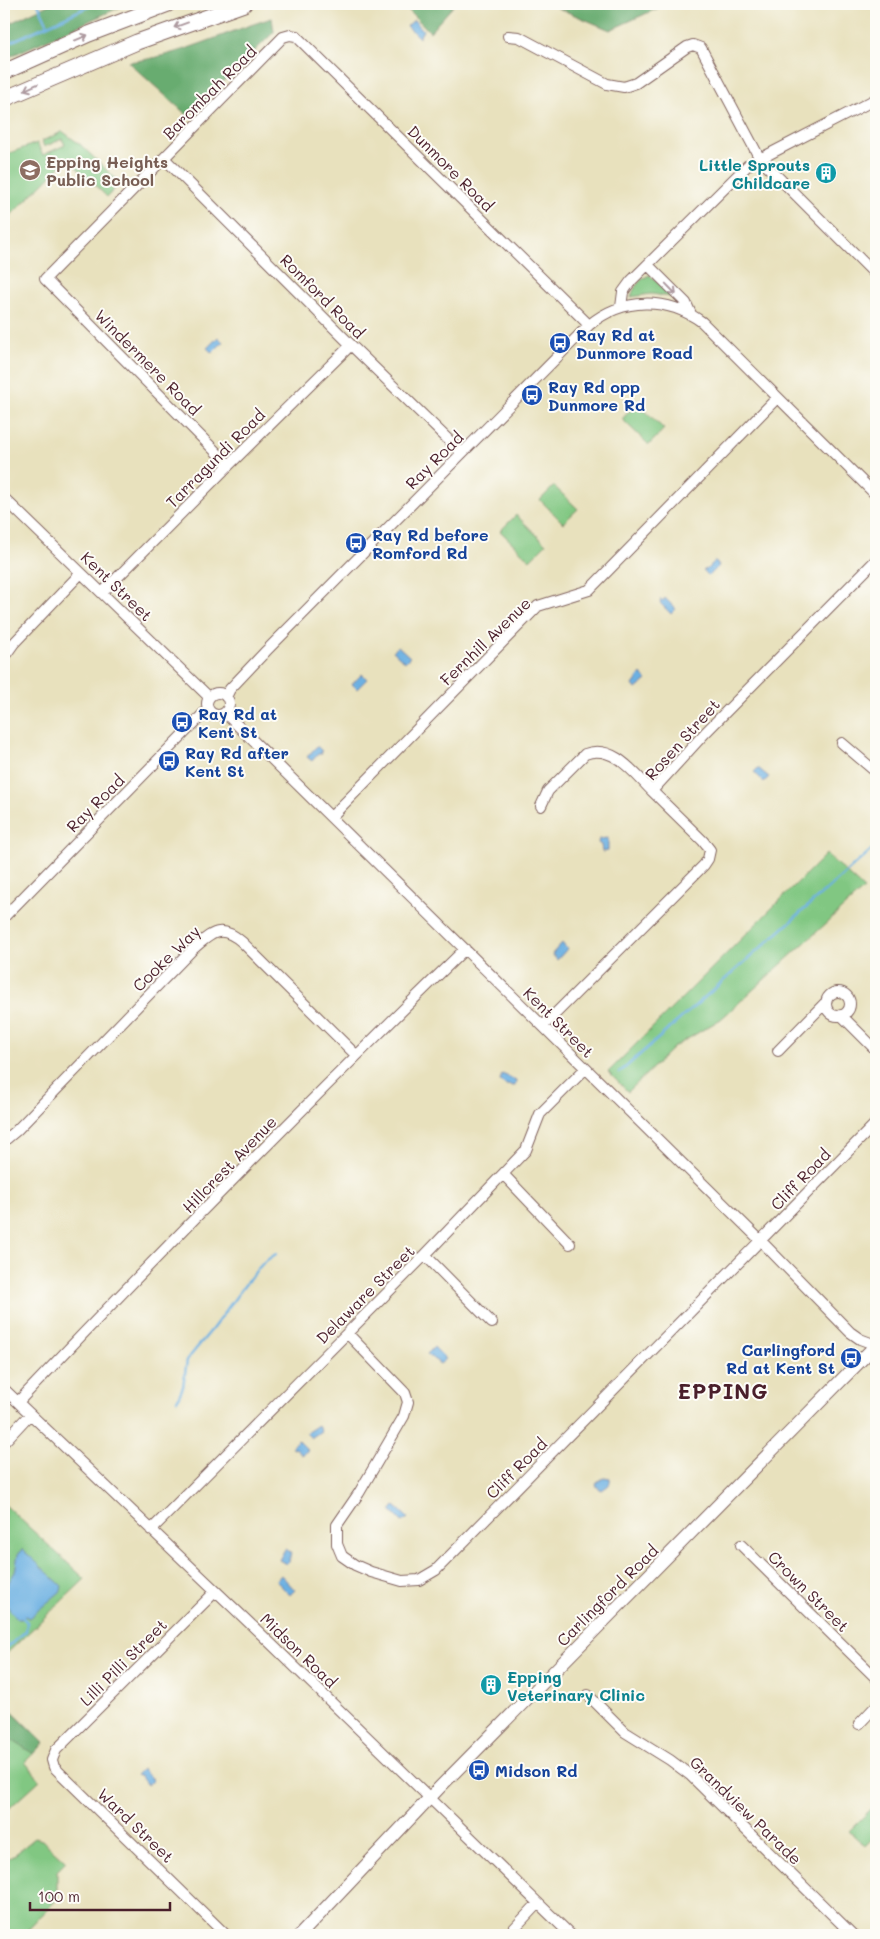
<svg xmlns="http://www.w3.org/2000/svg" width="880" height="1939" font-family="Mali,sans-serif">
<rect width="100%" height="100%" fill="#fdfcf7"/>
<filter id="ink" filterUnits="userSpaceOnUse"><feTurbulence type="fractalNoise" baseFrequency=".02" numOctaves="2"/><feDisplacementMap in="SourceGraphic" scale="10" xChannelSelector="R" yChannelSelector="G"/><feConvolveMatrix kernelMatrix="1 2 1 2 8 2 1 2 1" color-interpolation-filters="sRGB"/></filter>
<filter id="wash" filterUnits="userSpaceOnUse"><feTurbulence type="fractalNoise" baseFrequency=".0096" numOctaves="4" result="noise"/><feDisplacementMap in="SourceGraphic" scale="20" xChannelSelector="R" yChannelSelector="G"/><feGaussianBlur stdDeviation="1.12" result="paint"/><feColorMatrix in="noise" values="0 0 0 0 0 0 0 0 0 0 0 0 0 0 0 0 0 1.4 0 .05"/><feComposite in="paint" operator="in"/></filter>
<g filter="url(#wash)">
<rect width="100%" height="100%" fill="#e8e1bd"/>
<!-- green -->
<path fill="#81c782" stroke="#667356" d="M62,131L81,145L120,183L107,197L68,159L9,217L4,207V155L37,143L43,155L65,145L62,139L44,147L42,141L62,132Z
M650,275L673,297L651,294L631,297C634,287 640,278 650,275Z
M637,403L664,429L649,445L622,419Z
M554,486L578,509L563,523L540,500Z
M516,515L546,544L530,560L500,531Z
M826,854L864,889L721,1019L674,1047L628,1092L608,1072Z
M4,1504L85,1579L4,1656Z
M4,1704L44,1743L25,1762L40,1780L4,1813Z
M876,1804V1835L865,1846L849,1831Z
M35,1838L42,1840L66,1862L57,1871V1899L29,1929L32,1935H4V1860L13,1856Z"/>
<!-- forest -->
<path fill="#68ac70" stroke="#59664e" d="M50,4H127L4,59V26Z
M402,4H455L430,32Z
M553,4H667L610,30L558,8Z
M272,18L274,32L188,116L128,62C178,57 225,32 272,18Z
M4,1704L44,1743L34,1754L4,1735Z"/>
<!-- water -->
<path fill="#6cb0e2" stroke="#5b6886" d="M414,20L423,30L419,38L407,26Z
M218,337L223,342L212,353L207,348Z
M715,561L719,566L709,576L703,570L707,569Z
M665,598L676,609L671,614L660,603L661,599L663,601Z
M398,646L410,657L405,662L393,651Z
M362,674L367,679L357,689L352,684Z
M641,674L647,680L636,689L633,685Z
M317,746L322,751L321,752L322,754H318L312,761L307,757Z
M758,768L769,777L764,782L754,772Z
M608,838V851L602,852L601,845L598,843L599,839Z
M562,943L567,949L557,960L552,954Z
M502,1074L516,1080L515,1086L506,1085L500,1081Z
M434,1347L446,1359L440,1364L427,1354Z
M318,1425L321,1431L311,1438L306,1433Z
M298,1440L308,1450L302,1455L296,1448L294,1449L291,1447Z
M604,1477L610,1478C611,1486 607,1486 602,1490L597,1487L596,1484Z
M395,1506L408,1518L402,1522L391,1511Z
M22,1549L62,1586L61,1591L29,1618L25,1616L22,1619H17L4,1602V1589L15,1572L18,1554Z
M285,1549L291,1552L289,1561L286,1564L279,1560Z
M281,1575L295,1590L290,1595L276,1581Z
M142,1769L153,1780L147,1785L141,1777L136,1775Z"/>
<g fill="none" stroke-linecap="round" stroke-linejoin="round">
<!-- stream -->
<path stroke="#6cb0e2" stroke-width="2.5" d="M38,4L48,25
M4,45L94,4
M619,1073L876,846
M177,1400L183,1387L187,1360L213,1328L250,1278L264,1262L276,1254
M4,1650L26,1631L27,1622L23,1618"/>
</g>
</g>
<g filter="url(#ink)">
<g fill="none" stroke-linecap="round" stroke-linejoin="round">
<!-- minor casing -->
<g stroke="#81635e" stroke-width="12">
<path id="minor" d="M508,36L519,37L607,84L624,87L636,83L687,47L693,45L701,48L760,159L876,275
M164,158L351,345L462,453
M648,265L686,303L691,314
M621,307L623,292L631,281L748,165L876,99
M229,465L45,279L283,37L290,35L296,36L589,325
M4,498L209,697
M102,593L229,465L351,345
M4,657L14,643L81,573
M207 704a11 11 0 1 1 22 0a11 11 0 1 1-22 0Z
M226,697L230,689L266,651L589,325C623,297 667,297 702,322L876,495
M225,713L761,1241L850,1332L860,1339L876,1345
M842,743L876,772
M541,806L548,791L585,754C613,743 635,774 652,791
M331,817L538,606L589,590L777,398
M4,917L207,710
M826 1004a12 12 0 1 1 24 0a12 12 0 1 1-24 0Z
M841,1015L876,1050
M543,1026L704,865L708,859L710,850L703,841L652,791L705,733L876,560
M778,1051L826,1002
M4,1141L16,1131L193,949C212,932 221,924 242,942L356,1055
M503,1174L570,1244
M425,1255L492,1323
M347,1333L405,1393L408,1402L404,1416L359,1493L337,1525V1544L342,1556L355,1565L371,1572L402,1581L419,1580L436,1570L876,1123
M4,1389L263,1636L571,1935
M18,1402C164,1248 313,1097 465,949
M4,1442L30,1414
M151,1530L425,1255L526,1150L540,1114L585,1069
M741,1545L876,1678
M215,1592L56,1750L52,1760L54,1767L59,1772L226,1935
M588,1695L625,1732L670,1760L690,1775L853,1935
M859,1724L876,1706
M508,1935L538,1903"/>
</g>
<!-- major casing -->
<g stroke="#81635e" stroke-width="14">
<path id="major" d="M300,1935L440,1787L876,1345"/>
</g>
<!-- highway casing -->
<g stroke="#81635e" stroke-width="17">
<path id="highway" d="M4,72L89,34L168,4
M4,99L137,42L244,4"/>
</g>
<!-- minor -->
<use href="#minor" stroke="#fff" stroke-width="10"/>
<!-- major -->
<use href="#major" stroke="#fff" stroke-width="12"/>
<!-- highway -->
<use href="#highway" stroke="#fff" stroke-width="15"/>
</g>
<!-- one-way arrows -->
<defs><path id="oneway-shaft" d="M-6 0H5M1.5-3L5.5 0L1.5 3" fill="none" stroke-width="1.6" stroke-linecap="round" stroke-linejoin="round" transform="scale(1.25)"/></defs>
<g stroke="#ae9aa0">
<use href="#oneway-shaft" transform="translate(181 25) rotate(160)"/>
<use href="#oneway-shaft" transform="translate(81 38) rotate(-23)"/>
<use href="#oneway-shaft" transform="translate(31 87) rotate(156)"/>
<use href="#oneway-shaft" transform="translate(671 289) rotate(46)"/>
</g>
</g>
<!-- icons -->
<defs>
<g id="school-disc" transform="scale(1.125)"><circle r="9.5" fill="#8d6e63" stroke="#fdfcf7"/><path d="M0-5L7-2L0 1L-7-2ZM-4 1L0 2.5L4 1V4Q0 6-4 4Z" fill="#fff"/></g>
<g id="building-disc" transform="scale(1.125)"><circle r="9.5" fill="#0f9aa8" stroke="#fdfcf7"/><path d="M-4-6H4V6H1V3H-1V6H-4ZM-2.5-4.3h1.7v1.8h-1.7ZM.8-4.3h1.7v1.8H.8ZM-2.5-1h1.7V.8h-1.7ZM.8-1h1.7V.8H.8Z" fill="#fff"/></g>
<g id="bus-disc" transform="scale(1.125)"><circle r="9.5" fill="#1a4fb4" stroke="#fdfcf7"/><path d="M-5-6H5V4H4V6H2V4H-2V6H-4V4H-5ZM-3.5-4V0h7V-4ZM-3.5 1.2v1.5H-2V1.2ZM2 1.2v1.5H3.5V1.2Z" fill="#fff"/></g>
</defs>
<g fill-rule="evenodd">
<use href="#school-disc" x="30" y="170"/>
<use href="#building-disc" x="826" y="173"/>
<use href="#bus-disc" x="560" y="343"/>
<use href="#bus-disc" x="532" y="395"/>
<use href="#bus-disc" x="356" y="543"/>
<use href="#bus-disc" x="182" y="722"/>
<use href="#bus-disc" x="169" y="761"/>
<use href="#bus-disc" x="851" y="1358"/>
<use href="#building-disc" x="491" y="1685"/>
<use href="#bus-disc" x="479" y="1770"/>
</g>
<g text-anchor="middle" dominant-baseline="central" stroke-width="4" stroke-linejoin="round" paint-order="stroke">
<!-- street labels -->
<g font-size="16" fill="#4a1f2b" stroke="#fdfcf7">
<text transform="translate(209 92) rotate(-45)">Barombah Road</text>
<text transform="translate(451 168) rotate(45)">Dunmore Road</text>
<text transform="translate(323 296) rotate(45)">Romford Road</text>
<text transform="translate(148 362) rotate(45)">Windermere Road</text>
<text transform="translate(215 458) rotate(-45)">Tarragundi Road</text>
<text transform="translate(434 460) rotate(-45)">Ray Road</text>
<text transform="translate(117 586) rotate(44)">Kent Street</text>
<text transform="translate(485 641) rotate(-44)">Fernhill Avenue</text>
<text transform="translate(682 739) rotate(-48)">Rosen Street</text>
<text transform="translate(95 803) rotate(-45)">Ray Road</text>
<text transform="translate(166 958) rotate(-44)">Cooke Way</text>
<text transform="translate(559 1022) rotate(45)">Kent Street</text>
<text transform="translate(229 1164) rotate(-46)">Hillcrest Avenue</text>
<text transform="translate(800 1179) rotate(-46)">Cliff Road</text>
<text transform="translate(365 1294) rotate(-45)">Delaware Street</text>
<text transform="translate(516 1468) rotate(-45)">Cliff Road</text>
<text transform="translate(809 1591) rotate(45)">Crown Street</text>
<text transform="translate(607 1595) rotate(-45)">Carlingford Road</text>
<text transform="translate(299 1650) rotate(44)">Midson Road</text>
<text transform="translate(123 1662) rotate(-45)">Lilli Pilli Street</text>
<text transform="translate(746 1810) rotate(44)">Grandview Parade</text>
<text transform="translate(136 1825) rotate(44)">Ward Street</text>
</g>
<!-- education labels -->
<g font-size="16" font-weight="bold" fill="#785e54" stroke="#fdfcf7" text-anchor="start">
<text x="46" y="161">Epping Heights<tspan x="46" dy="18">Public School</tspan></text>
</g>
<!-- culture labels -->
<g font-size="16" font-weight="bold" fill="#0d838f" stroke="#fdfcf7" text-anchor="end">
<text x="810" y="164">Little Sprouts<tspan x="810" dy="18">Childcare</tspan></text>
<text x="507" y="1676" text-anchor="start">Epping<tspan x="507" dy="18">Veterinary Clinic</tspan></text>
</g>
<!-- transit labels -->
<g font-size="16" font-weight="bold" fill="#164399" stroke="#fdfcf7" text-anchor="start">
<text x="576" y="334">Ray Rd at<tspan x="576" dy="18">Dunmore Road</tspan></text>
<text x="548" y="386">Ray Rd opp<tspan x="548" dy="18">Dunmore Rd</tspan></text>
<text x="372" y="534">Ray Rd before<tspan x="372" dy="18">Romford Rd</tspan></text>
<text x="198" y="713">Ray Rd at<tspan x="198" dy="18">Kent St</tspan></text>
<text x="185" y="752">Ray Rd after<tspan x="185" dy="18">Kent St</tspan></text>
<text x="835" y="1349" text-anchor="end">Carlingford<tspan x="835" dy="18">Rd at Kent St</tspan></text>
<text x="495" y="1770">Midson Rd</text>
</g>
<!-- district labels -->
<g font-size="21" font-weight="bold" letter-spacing="1" fill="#4a1f2b" stroke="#fdfcf7">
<text x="723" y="1390">EPPING</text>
</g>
</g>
<!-- margin -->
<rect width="880" height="1939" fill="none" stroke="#fdfcf7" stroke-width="20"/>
<!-- scale -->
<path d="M30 1902v8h140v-8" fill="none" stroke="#4a1f2b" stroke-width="2.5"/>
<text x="38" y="1902" font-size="15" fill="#4a1f2b" stroke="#fdfcf7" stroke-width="4" paint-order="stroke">100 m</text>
</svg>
